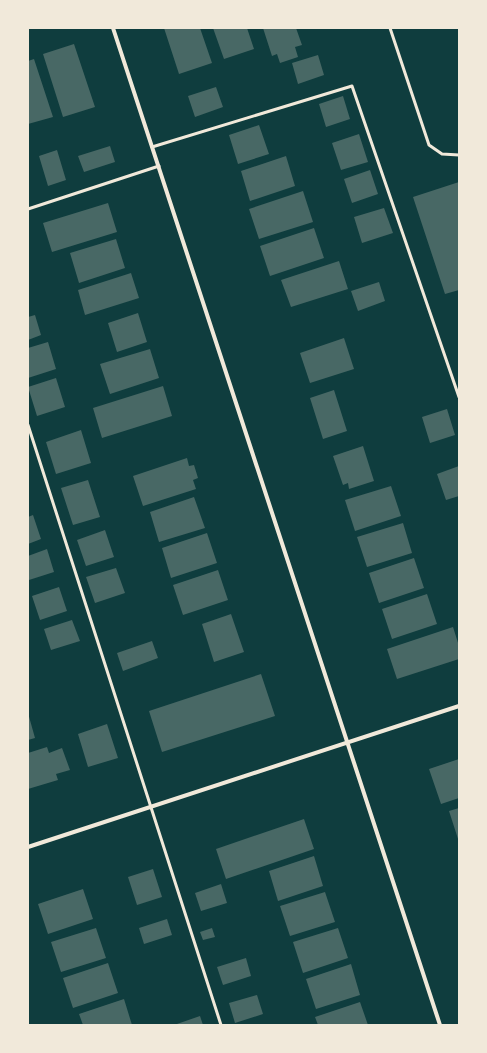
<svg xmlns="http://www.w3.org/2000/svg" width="487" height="1053" font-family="Quicksand,sans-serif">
<rect width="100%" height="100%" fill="#0f3d3e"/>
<!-- building -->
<path fill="#486865" d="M164,28H200L212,63L179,74Z
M213,28H247L254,49L224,59Z
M263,28H296L302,45L295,47L298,57L280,63L277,54L272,56Z
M74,44L95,107L63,117L43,54Z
M318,55L324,75L298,84L292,63Z
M34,59L53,117L28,124V61Z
M216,87L223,107L195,117L188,96Z
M343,96L350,119L326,127L319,104Z
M259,125L269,154L238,164L229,135Z
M359,134L368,162L341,170L332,143Z
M110,146L115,162L84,172L78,156Z
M57,150L66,180L48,186L39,156Z
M286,156L295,186L250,201L241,171Z
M370,170L378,194L352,203L344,179Z
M459,182V290L445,294L413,197Z
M303,191L313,222L259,239L249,209Z
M108,203L117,232L52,252L43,223Z
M384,208L393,233L362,243L354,217Z
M314,228L324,258L270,276L260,246Z
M116,239L125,268L79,283L70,253Z
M339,261L348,289L291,307L281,280Z
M131,273L139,298L85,315L78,290Z
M379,282L385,301L358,311L351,291Z
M138,313L147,342L117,352L108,323Z
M35,315L41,335L28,340V317Z
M344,338L354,369L310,383L300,353Z
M48,342L56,369L28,378V348Z
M150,349L159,378L110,394L100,364Z
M56,378L65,407L37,416L28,387Z
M163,386L172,416L102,438L93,408Z
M334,390L347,431L323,439L310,398Z
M447,409L455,435L430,443L422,417Z
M81,430L91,463L56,474L46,442Z
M363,446L374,481L349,489L348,483L343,485L333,456Z
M187,458L189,466L194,465L198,478L193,480L196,489L143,506L133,476Z
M459,466V496L446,500L437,474Z
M88,480L100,517L73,525L61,488Z
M391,486L401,516L355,531L345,500Z
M194,497L205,528L159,542L150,512Z
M33,515L41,539L28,544V517Z
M403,523L412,553L367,567L357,537Z
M105,530L114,557L86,566L77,540Z
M207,533L217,563L171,578L162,548Z
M47,549L54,572L29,580L28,556Z
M414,558L424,588L379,603L369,573Z
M116,568L125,593L95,603L86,577Z
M218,570L228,600L183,615L173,585Z
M59,587L67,611L40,620L32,596Z
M427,594L437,624L392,639L382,609Z
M231,614L244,652L214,662L202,624Z
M72,620L80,641L51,650L44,629Z
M453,627L459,646V659L397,679L387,649Z
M152,641L158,658L123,671L117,653Z
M261,674L275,716L162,752L149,711Z
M28,713L35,738L28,740Z
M107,724L118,758L88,767L78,734Z
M47,747L49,753L62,748L70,770L56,774L58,780L28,789V753Z
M459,759V798L441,804L429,769Z
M459,808V842L449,811Z
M304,819L314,849L226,879L216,849Z
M314,856L323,886L278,901L269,871Z
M153,869L162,897L137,905L128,877Z
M221,884L227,903L201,911L195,893Z
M83,889L93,919L48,934L38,904Z
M325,892L335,922L290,936L280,906Z
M167,919L172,935L144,944L139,928Z
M96,928L106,958L61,972L51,942Z
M212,928L215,937L203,940L200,932Z
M338,928L348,958L303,973L293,942Z
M246,958L251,976L223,985L217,967Z
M108,963L118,993L73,1008L63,978Z
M351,964L360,995L316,1009L306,979Z
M257,995L263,1014L235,1023L229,1003Z
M124,999L132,1025H83L79,1014Z
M360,1002L368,1025H318L315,1017Z
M200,1016L203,1025H174Z"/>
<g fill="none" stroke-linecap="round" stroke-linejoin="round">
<!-- service -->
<path stroke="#f1e9da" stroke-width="3" d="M390,28L429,145L442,154L459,155
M152,147L352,86L459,397
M28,209L159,166
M28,425L221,1025"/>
<!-- minor -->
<path stroke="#f1e9da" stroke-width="4" d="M113,28L440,1025
M28,847L459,706"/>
</g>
<!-- border -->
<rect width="487" height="1053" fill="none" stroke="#f1e9da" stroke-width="58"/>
</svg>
